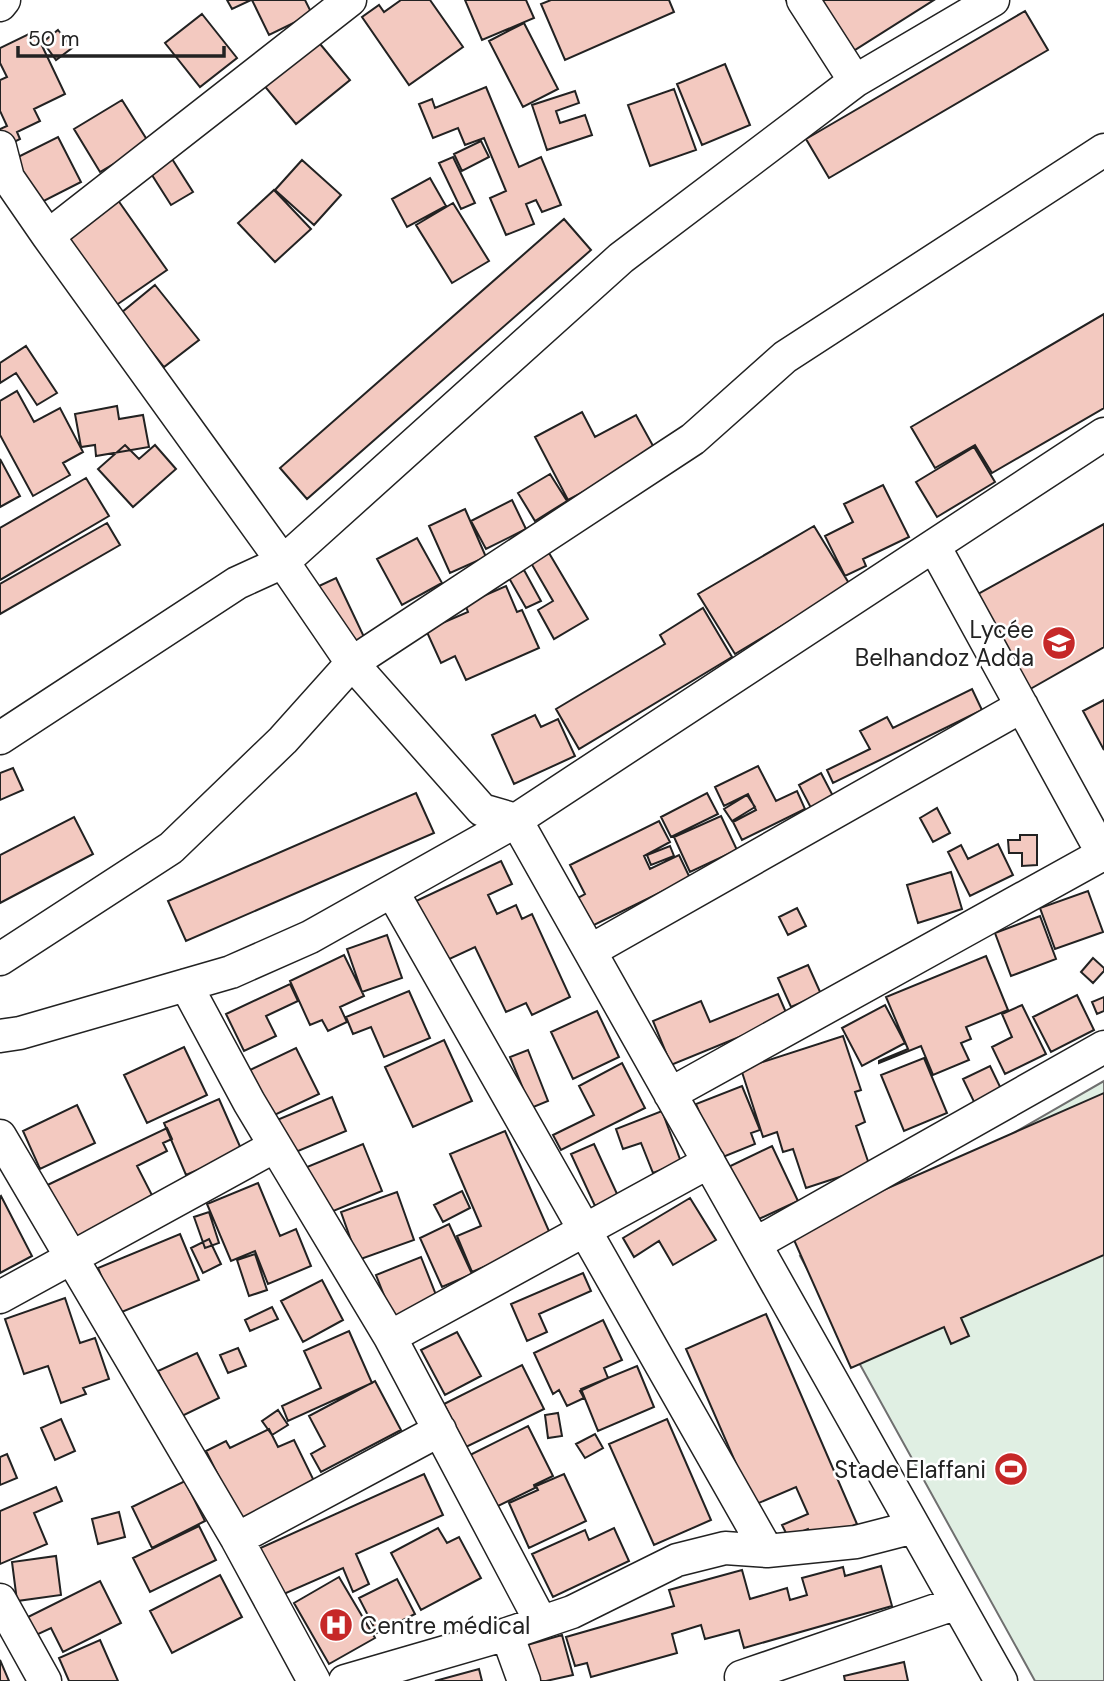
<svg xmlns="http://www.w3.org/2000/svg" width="1104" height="1681" font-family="'DM Sans',sans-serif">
<rect width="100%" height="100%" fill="#fff"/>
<!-- green -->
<path fill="#e0efe3" stroke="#6f6f6f" stroke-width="2" d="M1104,1081V1681H1035L800,1256Z"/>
<!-- building -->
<path fill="#f3c9c0" stroke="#222" stroke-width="2" d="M227,0H251L232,9Z
M252,0H305L312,14L269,35Z
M401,0H430L463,47L409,85L362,17L379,5L384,12Z
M465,0H526L534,18L482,40Z
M551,0H669L674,12L565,60L541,4Z
M786,0H934L828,67Z
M1025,11L1048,50L829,178L806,139Z
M202,14L237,58L200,87L165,43Z
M524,23L558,89L523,107L489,41Z
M58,30L72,48L56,60L43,42Z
M35,31L65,94L34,109L40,121L17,132L20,139L0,149V129L7,126L0,111V80L7,77L0,63V48Z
M316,39L350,80L296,124L262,83Z
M725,64L750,125L702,145L677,84Z
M486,87L519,167L541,157L561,205L542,212L536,200L526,204L534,224L506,235L490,198L506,191L484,138L465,145L458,128L433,138L419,104L432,99L435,108Z
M674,89L696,150L650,166L628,105Z
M575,91L579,103L556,111L560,123L585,115L592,135L547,150L532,105Z
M122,100L149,143L100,172L74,129Z
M58,137L81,182L30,208L6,163Z
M481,141L489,157L462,171L454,154Z
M167,151L193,192L171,205L145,164Z
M453,157L475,203L461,209L439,163Z
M302,160L341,195L314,225L275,190Z
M430,178L446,206L407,227L392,199Z
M274,190L311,229L275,262L238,223Z
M115,196L167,270L115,306L54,240Z
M453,203L489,261L452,283L416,225Z
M564,219L591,250L307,499L280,468Z
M155,285L199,340L164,367L121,313Z
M1104,314V408L992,473L975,445L935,468L911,427Z
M26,346L57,393L37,405L16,373L0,383V363Z
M17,391L34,422L60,408L83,452L63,463L70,475L33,496L0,435V401Z
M117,406L119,419L143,415L149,447L96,456L95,445L81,447L75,414Z
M582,412L595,437L636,415L657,453L568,500L535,437Z
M125,445L139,459L155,445L176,469L133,507L98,469Z
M974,447L995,482L937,517L916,482Z
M0,459L20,496L0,507Z
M550,474L567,501L535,521L518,493Z
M86,478L109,516L0,580V528Z
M883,485L909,537L863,559L866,566L845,576L825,536L853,522L844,504Z
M512,500L526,529L486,549L471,521Z
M465,509L486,557L450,573L429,526Z
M107,523L120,545L0,614V584Z
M1104,524V647L1025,692L971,598Z
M814,526L850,585L735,654L698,594Z
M417,538L442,583L402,605L377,559Z
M549,553L588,619L554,639L538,610L553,601L531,563Z
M524,570L541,601L526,608L509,578Z
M336,578L365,639L349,647L319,586Z
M506,586L517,612L522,610L539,648L466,680L455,656L441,663L426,630L468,612L465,604Z
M703,608L732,657L579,749L556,709L665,644L660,635Z
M972,689L982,710L833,783L827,770L870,749L860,731L887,717L893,728Z
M1104,700V750L1083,711Z
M535,715L541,727L558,719L575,756L514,784L492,735Z
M758,766L776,801L797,791L805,809L742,840L733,822L756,810L748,794L724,806L715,787Z
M13,768L23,790L0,800V773Z
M821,773L833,796L811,808L799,785Z
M416,793L434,833L186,941L168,901Z
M707,793L718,814L671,837L661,817Z
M747,795L755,807L732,821L724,809Z
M937,808L950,833L933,842L920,818Z
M721,816L737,850L690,872L674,837Z
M74,817L93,854L0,903V855Z
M659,821L670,842L644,856L650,869L679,855L690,878L592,926L578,898L585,894L570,865Z
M1020,835H1037V865L1022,866V853H1009L1008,840H1020Z
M998,844L1013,875L970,896L948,852L961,845L968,859Z
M670,846L674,856L651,865L647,855Z
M501,861L512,884L488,895L497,914L516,905L522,919L532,914L570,997L532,1015L526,1003L506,1012L475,947L443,962L414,902Z
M951,872L962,909L918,923L907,885Z
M1088,891L1103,932L1055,949L1040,908Z
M797,908L806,926L788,935L779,917Z
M1040,916L1056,959L1011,976L995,933Z
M387,935L402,978L362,992L347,949Z
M344,955L364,996L340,1007L347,1022L328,1031L322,1020L310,1025L290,981Z
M986,956L1008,1010L966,1027L971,1039L961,1043L969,1060L933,1075L921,1046L879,1063V1061L908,1049L886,997Z
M1093,958L1104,968V971L1093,983L1081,972Z
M808,965L821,994L791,1007L778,978Z
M290,984L298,1001L266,1016L276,1036L244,1051L226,1014Z
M409,991L430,1038L384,1057L371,1027L353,1034L346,1017Z
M778,994L788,1017L671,1065L653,1021L701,1001L710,1022Z
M1077,995L1094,1030L1051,1052L1033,1017Z
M1104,997V1011L1097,1014L1092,1002Z
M885,1005L905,1043L862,1066L842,1028Z
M1022,1005L1046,1054L1005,1074L992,1047L1012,1037L1002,1014Z
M597,1011L619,1057L573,1079L551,1032Z
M843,1036L861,1090L855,1092L865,1122L856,1126L870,1167L806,1188L793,1149L783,1152L777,1132L763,1137L741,1069Z
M444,1040L472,1101L413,1127L385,1067Z
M184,1047L207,1095L147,1123L124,1075Z
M296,1048L319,1094L266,1119L244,1073Z
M528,1050L548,1101L531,1108L510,1057Z
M924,1058L947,1113L904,1131L881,1075Z
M622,1063L645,1108L561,1150L553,1135L594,1115L579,1086Z
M990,1066L1004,1095L977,1108L963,1079Z
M742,1086L760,1130L751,1133L755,1144L718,1159L696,1104Z
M1104,1093V1255L961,1318L969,1336L951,1344L944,1327L851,1368L790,1231Z
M332,1097L346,1131L291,1154L277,1120Z
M219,1099L242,1151L186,1175L164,1123Z
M77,1105L95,1143L40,1169L23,1131Z
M662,1111L681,1162L653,1173L641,1143L623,1149L616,1129Z
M167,1128L172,1139L163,1143L167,1151L137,1166L156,1203L75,1242L37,1190Z
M505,1131L552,1238L472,1272L457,1236L481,1226L450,1154Z
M363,1144L382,1191L326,1214L307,1167Z
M594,1144L618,1196L595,1206L571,1154Z
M772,1146L798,1201L746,1225L720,1171Z
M258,1183L280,1236L296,1229L311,1266L268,1284L255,1251L231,1261L207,1204Z
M462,1191L470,1208L443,1222L434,1205Z
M397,1192L414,1240L358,1260L341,1212Z
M1,1196L32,1256L0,1273V1197Z
M690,1198L716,1240L673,1265L659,1241L634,1257L623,1238Z
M209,1212L219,1243L205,1248L194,1217Z
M449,1224L472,1274L442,1287L420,1238Z
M180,1234L199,1280L117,1314L98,1268Z
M209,1239L221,1264L203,1273L191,1248Z
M255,1254L267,1290L249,1296L237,1260Z
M421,1257L438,1300L393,1318L376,1275Z
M583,1273L591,1291L539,1314L547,1332L527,1341L511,1304Z
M322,1280L343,1320L303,1342L281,1301Z
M65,1298L80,1343L95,1338L109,1379L83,1388L86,1394L61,1403L48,1366L24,1374L5,1319Z
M272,1307L278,1319L250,1331L245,1320Z
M766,1314L857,1524L814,1542L808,1529L788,1537L782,1525L808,1514L796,1487L754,1505L686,1349Z
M603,1320L622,1360L604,1368L608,1378L580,1391L584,1398L567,1406L559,1390L553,1394L534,1353Z
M349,1331L372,1383L288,1421L282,1406L321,1388L304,1351Z
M457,1332L481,1376L445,1395L421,1350Z
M238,1348L246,1366L228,1373L220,1355Z
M197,1353L219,1398L180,1417L158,1371Z
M522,1365L544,1409L466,1447L444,1404Z
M637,1366L654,1407L598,1431L581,1389Z
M375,1381L401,1430L321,1472L311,1454L325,1446L309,1416Z
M278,1410L288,1425L272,1435L262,1421Z
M558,1413L562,1436L548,1438L545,1415Z
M61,1419L75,1451L55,1460L41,1428Z
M667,1419L711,1520L654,1545L609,1444Z
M528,1426L553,1476L534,1485L535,1488L494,1508L468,1456Z
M269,1429L278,1447L294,1440L315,1483L240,1519L206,1451L226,1441L230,1448Z
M595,1434L603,1448L585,1458L576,1444Z
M7,1454L17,1478L0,1485V1457Z
M424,1474L443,1515L356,1554L369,1584L353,1592L343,1568L277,1597L256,1550Z
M564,1474L586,1521L529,1548L509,1503L538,1490L536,1486Z
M185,1481L205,1521L152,1548L132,1507Z
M56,1487L62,1501L34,1513L47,1544L0,1564V1511Z
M119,1512L125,1537L98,1544L92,1519Z
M199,1526L216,1560L150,1592L133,1558Z
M438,1528L447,1543L459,1537L481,1578L421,1610L391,1553Z
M614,1528L629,1561L553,1597L532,1554L585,1530L589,1540Z
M56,1556L61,1595L17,1601L12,1562Z
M881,1566L892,1606L744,1648L739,1630L705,1639L701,1625L672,1634L677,1653L591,1677L587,1663L575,1666L566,1637L674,1606L669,1590L742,1570L750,1599L787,1588L790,1600L807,1595L802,1578L843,1567L845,1576Z
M220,1575L242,1617L172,1653L150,1611Z
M339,1577L375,1638L329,1664L294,1603Z
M397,1579L415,1614L377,1633L359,1598Z
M100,1581L121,1623L63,1652L51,1628L34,1636L26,1618Z
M562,1635L573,1675L546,1681H538L527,1645Z
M100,1640L118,1681H69L59,1658Z
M0,1660L9,1681H0Z
M904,1662L908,1681H845L844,1676Z
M479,1669L482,1681H435Z"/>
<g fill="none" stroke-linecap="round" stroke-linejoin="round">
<!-- minor casing -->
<g stroke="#222" stroke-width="35">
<path id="minor" d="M350,0L48,236L283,562L621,258L855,81L993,0
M803,0L855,81
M0,5L4,0
M0,147L8,178L48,236
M934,546L1104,856
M0,738L237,583L283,562L352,663L482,810L516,820L1001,1681
M392,891L767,1551
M590,951L1022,706
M0,959L171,848L283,740L352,663L693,439L785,357L1104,150
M186,985L249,1102L390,1337L541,1622
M0,1036L20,1033L231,972L310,937L502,829L1104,434
M670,1094L1103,854
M0,1136L237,1539L314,1681
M755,1244L1104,1047
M0,1297L275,1146
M390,1337L709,1162
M237,1539L440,1430
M0,1600L45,1681
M507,1634L572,1612L677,1560L725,1548L767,1551L856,1542L914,1527
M345,1681L507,1634L524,1681
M742,1681L741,1677L957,1603"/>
</g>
<!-- minor -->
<use href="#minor" stroke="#fff" stroke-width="32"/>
</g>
<!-- icons -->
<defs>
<g id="school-disc" transform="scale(1.75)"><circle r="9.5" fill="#c62828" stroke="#fff"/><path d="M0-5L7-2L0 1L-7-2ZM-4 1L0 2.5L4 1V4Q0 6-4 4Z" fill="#fff"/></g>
<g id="stadium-disc" transform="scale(1.75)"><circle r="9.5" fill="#c62828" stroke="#fff"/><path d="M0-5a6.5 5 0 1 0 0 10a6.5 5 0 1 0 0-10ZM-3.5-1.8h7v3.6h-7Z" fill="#fff"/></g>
<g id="hospital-disc" transform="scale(1.75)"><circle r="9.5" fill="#c62828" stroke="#fff"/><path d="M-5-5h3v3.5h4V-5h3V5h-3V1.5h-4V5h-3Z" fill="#fff"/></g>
</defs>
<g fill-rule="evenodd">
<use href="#school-disc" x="1059" y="643"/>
<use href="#stadium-disc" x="1011" y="1469"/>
<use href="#hospital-disc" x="336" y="1625"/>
</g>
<g text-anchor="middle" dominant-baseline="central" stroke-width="5" stroke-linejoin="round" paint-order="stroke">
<!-- poi labels -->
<g font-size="24" fill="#222" stroke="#fff" text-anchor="end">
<text x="1034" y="629">Lycée<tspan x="1034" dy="28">Belhandoz Adda</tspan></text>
<text x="986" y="1469">Stade Elaffani</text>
<text x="360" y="1625" text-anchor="start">Centre médical</text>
</g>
</g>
<!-- scale -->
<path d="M18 46v10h206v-10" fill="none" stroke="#222222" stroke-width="3.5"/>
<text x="28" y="46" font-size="21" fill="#222222" stroke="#ffffff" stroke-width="5" paint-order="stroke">50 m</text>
</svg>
